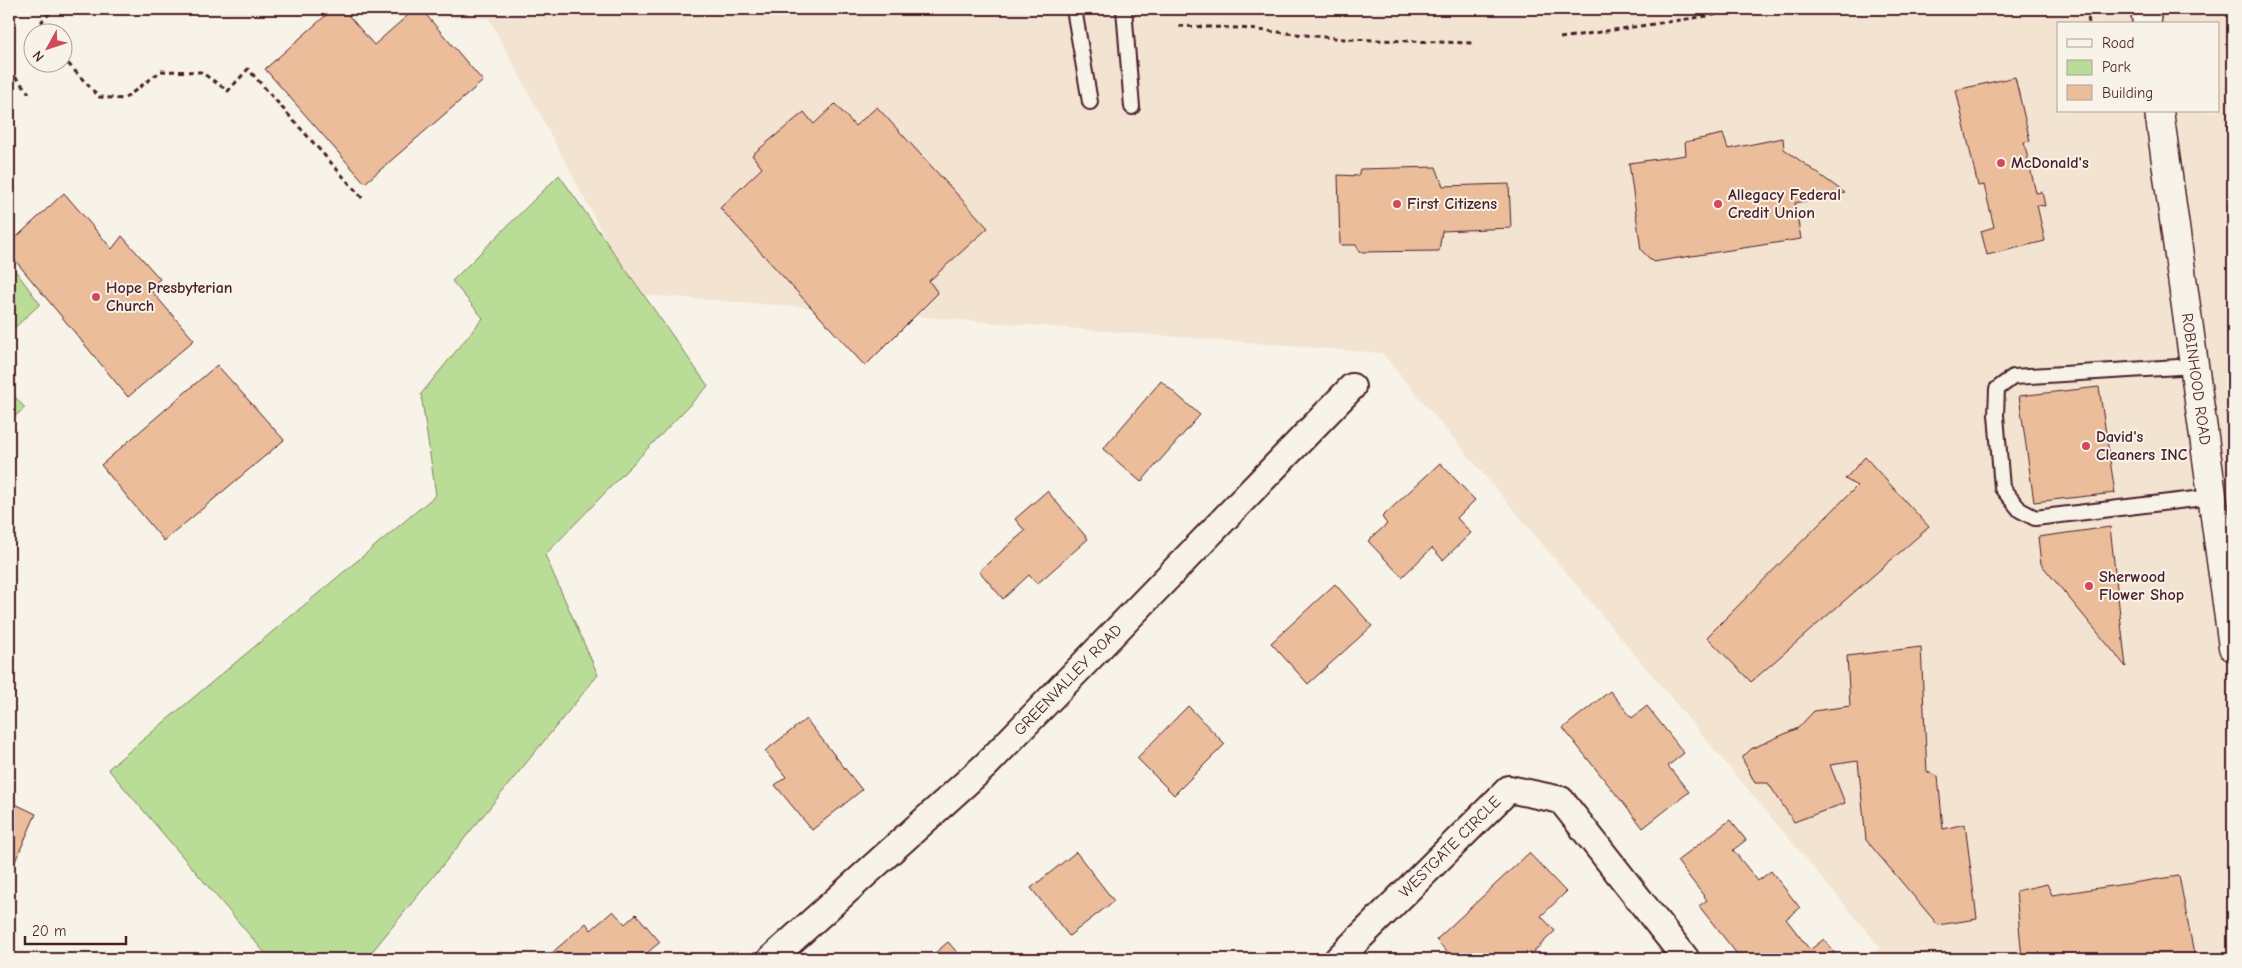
<svg xmlns="http://www.w3.org/2000/svg" width="2242" height="968" font-family="'Comic Neue',sans-serif">
<rect width="100%" height="100%" fill="#f7f3e8"/>
<filter id="ink" filterUnits="userSpaceOnUse"><feTurbulence type="fractalNoise" baseFrequency=".02" numOctaves="2"/><feDisplacementMap in="SourceGraphic" scale="10" xChannelSelector="R" yChannelSelector="G"/><feConvolveMatrix kernelMatrix="1 2 1 2 8 2 1 2 1" color-interpolation-filters="sRGB"/></filter>
<g filter="url(#ink)">
<!-- built -->
<path fill="#f3e3d1" fill-rule="evenodd" d="M9,9H2233V959H1870L1880,947L1382,353L635,294L489,18L9,12ZM2058,24H2218V111H2058Z"/>
<!-- green -->
<path fill="#b9dd97" stroke="#827e61" d="M559,175L708,386L545,555L598,675L366,959H270L108,769L436,495L421,394L483,318L452,281Z
M9,262L40,304L9,333Z
M9,390L25,408L9,421Z"/>
<!-- building -->
<path fill="#ebbd9b" stroke="#4a1f2b" d="M333,9H343L374,45L415,9H421L483,81L365,183L265,69Z
M2015,77L2030,141L2024,142L2036,193L2042,192L2045,206L2037,205L2045,241L1987,255L1981,231L1994,227L1984,185L1978,186L1956,90Z
M835,104L855,126L877,107L988,228L929,281L938,293L865,366L720,208L762,168L752,155L804,112L814,124Z
M1723,134L1728,149L1783,138L1784,149L1845,193L1795,203L1801,239L1653,262L1641,250L1629,163L1686,155L1685,142Z
M1436,167L1443,186L1509,184L1511,228L1442,231L1439,251L1360,252L1356,245H1340L1338,175L1358,176L1360,169Z
M64,193L112,249L122,236L160,279L149,288L194,340L128,397L9,253V244Z
M217,365L284,440L164,541L101,465Z
M1161,381L1200,415L1141,482L1103,449Z
M2099,387L2115,493L2034,502L2019,396Z
M1865,457L1929,527L1751,682L1707,637L1857,486L1845,479Z
M1440,463L1475,500L1457,518L1471,533L1443,560L1432,548L1402,577L1368,541L1387,524L1382,517Z
M1047,491L1088,539L1037,584L1029,575L1003,599L979,571L1025,531L1015,519Z
M2110,527L2126,667L2041,564L2038,537Z
M1335,584L1372,626L1308,684L1271,643Z
M1921,647L1927,772L1938,776L1943,829L1965,824L1977,919L1938,925L1866,840L1858,761L1830,765L1845,803L1794,822L1768,783H1755L1742,758L1751,749L1798,728L1814,711L1850,706L1847,656Z
M1610,691L1632,718L1647,706L1684,753L1668,766L1689,792L1643,828L1563,728Z
M1188,706L1225,744L1174,795L1137,758Z
M806,719L862,790L812,830L775,785L786,777L765,751Z
M9,801L36,814L9,875Z
M1730,820L1746,840L1733,850L1758,881L1771,871L1800,908L1786,919L1810,950L1824,939L1839,959H1741L1699,906L1707,900L1677,861Z
M1076,852L1114,901L1069,936L1031,888Z
M1529,853L1566,892L1541,916L1555,931L1526,959H1503L1501,957L1499,959H1454L1436,940Z
M2179,876L2195,959H2022L2016,891L2047,884L2052,895Z
M613,911L625,924L636,914L660,942L640,959H545L586,923L591,930Z
M948,942L963,959H928Z"/>
<g fill="none" stroke-linecap="round" stroke-linejoin="round">
<!-- service casing -->
<g stroke="#4a1f2b" stroke-width="18">
<path id="service" d="M1074,9L1090,102
M1124,9L1132,107
M2195,366L2013,377L1997,389L1996,415L2002,488L2020,510L2035,518L2212,497"/>
</g>
<!-- minor casing -->
<g stroke="#4a1f2b" stroke-width="30">
<path id="minor" d="M771,959L986,765L1352,387
M1338,959L1509,789L1561,800L1686,959"/>
</g>
<!-- primary casing -->
<g stroke="#4a1f2b" stroke-width="31">
<path id="primary" d="M2145,9L2147,24
M2159,111L2233,647"/>
</g>
<!-- path -->
<path stroke="#4a1f2b" stroke-width="3" stroke-dasharray="5 4" stroke-linecap="butt" d="M2087,9L2089,24
M1179,26L1239,28L1344,39L1472,43
M45,32L42,21L54,9
M1560,38L1754,9
M62,57L99,97L124,99L161,71L201,72L228,91L248,69L363,199
M9,70L29,93"/>
<!-- service -->
<use href="#service" stroke="#f7f3e8" stroke-width="14"/>
<!-- minor -->
<use href="#minor" stroke="#f7f3e8" stroke-width="26"/>
<!-- primary -->
<use href="#primary" stroke="#f7f3e8" stroke-width="28"/>
</g>
</g>
<!-- markers -->
<g fill="#d1495b" stroke="#f7f3e8" stroke-width="2">
<circle cx="2001" cy="163" r="5"/>
<circle cx="1397" cy="204" r="5"/>
<circle cx="1718" cy="204" r="5"/>
<circle cx="96" cy="297" r="5"/>
<circle cx="2086" cy="446" r="5"/>
<circle cx="2089" cy="586" r="5"/>
</g>
<g text-anchor="middle" dominant-baseline="central" stroke-width="4" stroke-linejoin="round" paint-order="stroke">
<!-- poi labels -->
<g font-size="16" font-weight="bold" fill="#4a1f2b" stroke="#f7f3e8" text-anchor="start">
<text x="2011" y="163">McDonald's</text>
<text x="1728" y="195">Allegacy Federal<tspan x="1728" dy="18">Credit Union</tspan></text>
<text x="1407" y="204">First Citizens</text>
<text x="106" y="288">Hope Presbyterian<tspan x="106" dy="18">Church</tspan></text>
<text x="2096" y="437">David's<tspan x="2096" dy="18">Cleaners INC</tspan></text>
<text x="2099" y="577">Sherwood<tspan x="2099" dy="18">Flower Shop</tspan></text>
</g>
<!-- street labels -->
<g font-size="16" fill="#4a1f2b" stroke="#f7f3e8">
<text transform="translate(2196 379) rotate(82)">ROBINHOOD ROAD</text>
<text transform="translate(1068 680) rotate(-46)">GREENVALLEY ROAD</text>
<text transform="translate(1450 847) rotate(-45)">WESTGATE CIRCLE</text>
</g>
</g>
<!-- margin -->
<rect width="2242" height="968" fill="none" stroke="#f7f3e8" stroke-width="30"/>
<rect x="15" y="15" width="2212" height="938" fill="none" stroke="#4a1f2b" stroke-width="2" filter="url(#ink)"/>
<!-- legend -->
<rect x="2057" y="22" width="162" height="90" fill="#f7f3e8" stroke="#b29e9c"/>
<rect x="2067" y="39" width="25" height="8" fill="#f7f3e8" stroke="#b29e9c"/>
<text x="2102" y="48" font-size="15" fill="#4a1f2b">Road</text>
<rect x="2067" y="60" width="25" height="15" fill="#b9dd97" stroke="#b29e9c"/>
<text x="2102" y="72" font-size="15" fill="#4a1f2b">Park</text>
<rect x="2067" y="85" width="25" height="15" fill="#ebbd9b" stroke="#b29e9c"/>
<text x="2102" y="98" font-size="15" fill="#4a1f2b">Building</text>
<!-- north arrow -->
<g transform="translate(48 48) rotate(230)"><circle r="24" fill="#f7f3e8" stroke="#b29e9c"/>
<path d="M0-4L9 19L0 12L-9 19Z" fill="#d1495b"/>
<text y="-8" font-size="14" font-weight="bold" text-anchor="middle" fill="#4a1f2b">N</text>
</g>
<!-- scale -->
<path d="M25 936v8h101v-8" fill="none" stroke="#4a1f2b" stroke-width="2.5"/>
<text x="32" y="936" font-size="15" fill="#4a1f2b" stroke="#f7f3e8" stroke-width="4" paint-order="stroke">20 m</text>
</svg>
